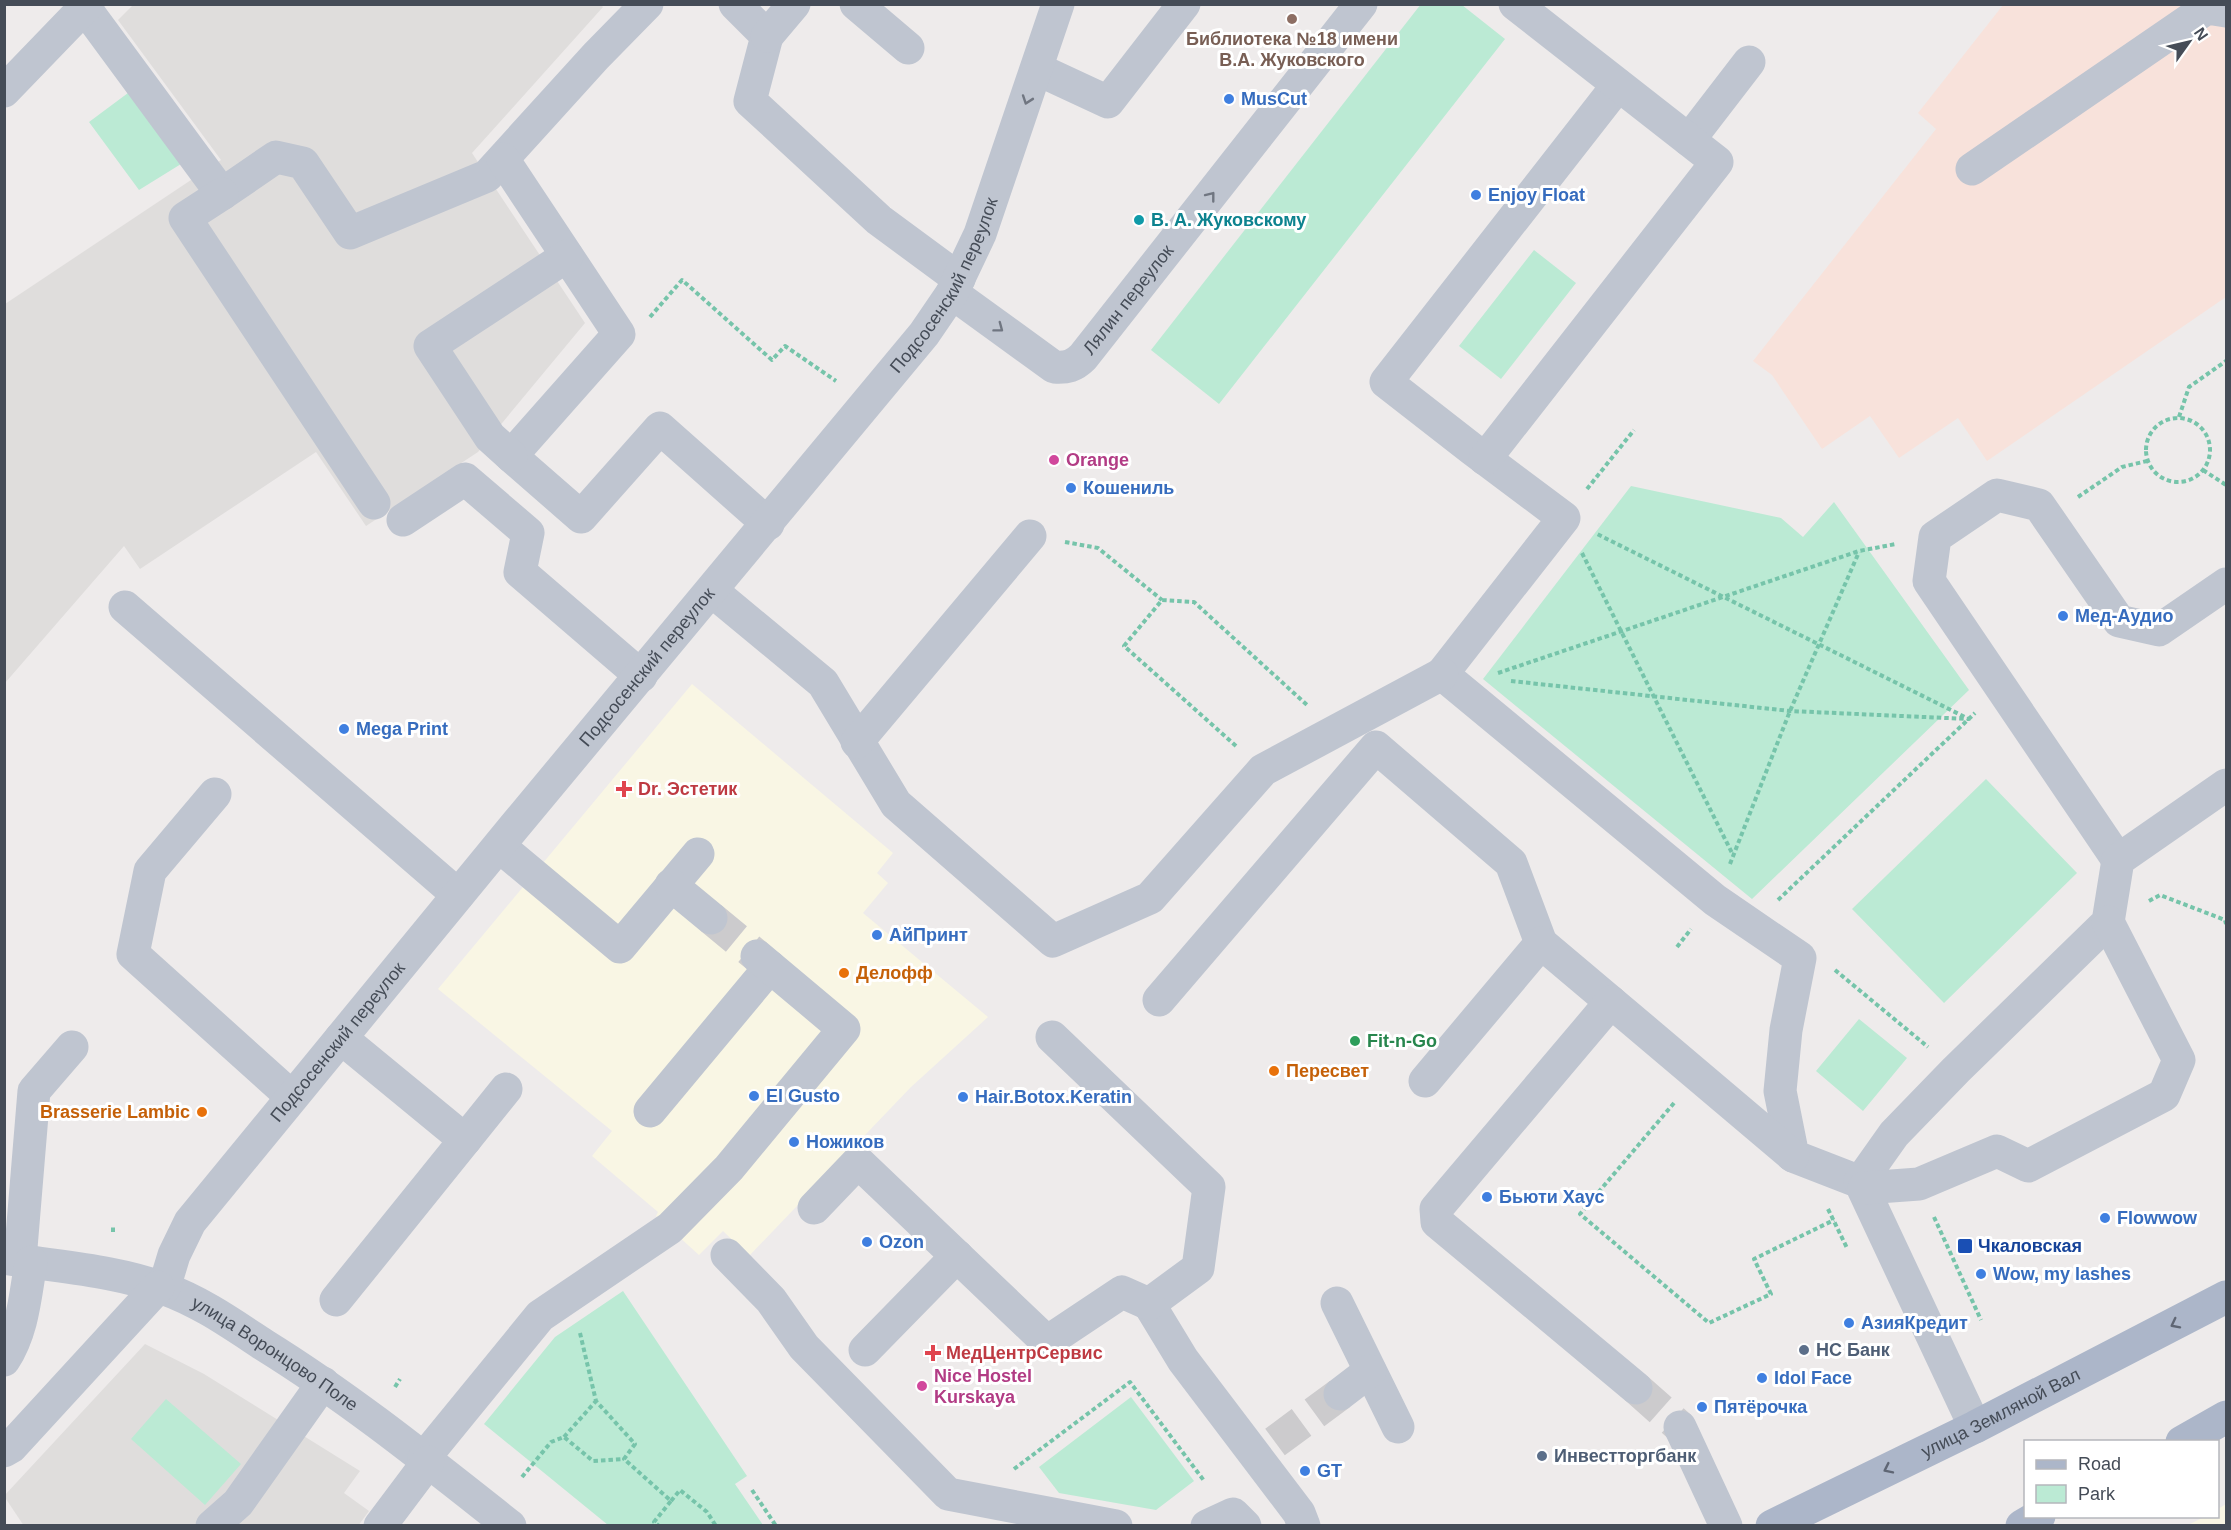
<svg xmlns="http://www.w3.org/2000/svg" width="2231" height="1530" font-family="Helvetica,sans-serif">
<rect width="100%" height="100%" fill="#eeebeb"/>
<!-- commercial -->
<path fill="#f9f6e4" d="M692,684L893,853L877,873L888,883L863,913L988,1017L911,1087L749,1256L723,1231L699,1255L656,1216L658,1212L592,1156L612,1131L438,989Z
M2226,1504V1525H2188L2204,1517L2218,1516V1509Z"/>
<!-- education -->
<path fill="#dfdddc" d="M134,4L601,5L603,7L472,153L585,323L478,452L366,526L316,452L140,569L124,546L5,683V304L221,160L118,20Z
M145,1344L204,1374L360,1471L344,1493L369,1511L358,1526H24L4,1496Z"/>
<!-- medical -->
<path fill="#f8e2db" d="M2003,5H2226V297L1987,461L1958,418L1899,458L1870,416L1822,449L1772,375L1753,361L1936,129L1918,113Z"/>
<!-- green -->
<path fill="#bbead4" d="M1421,4L1462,5L1505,39L1219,404L1151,350Z
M128,93L181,164L139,190L89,122Z
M1534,250L1576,283L1501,379L1459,346Z
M1631,486L1781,518L1803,537L1834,502L1969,690L1752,899L1483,679Z
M1986,779L2077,873L1944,1003L1852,909Z
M1859,1019L1907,1058L1863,1111L1816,1071Z
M623,1291L747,1476L735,1484L763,1525H608L484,1424L555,1337Z
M1131,1397L1194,1481L1156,1510L1059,1493L1039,1467Z
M166,1399L241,1464L205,1505L131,1439Z"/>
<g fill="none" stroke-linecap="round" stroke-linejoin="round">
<!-- minor-tunnel -->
<path stroke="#cccbcd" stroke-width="33" stroke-dasharray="33 16" stroke-linecap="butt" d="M711,918L757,956
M1636,1388L1680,1427
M1275,1442L1340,1394"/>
<!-- path -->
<path stroke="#76c4aa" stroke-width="4" stroke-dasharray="4.5 3" stroke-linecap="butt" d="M650,317L682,280L772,360L785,346L836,381
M2179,417L2189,387L2226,361
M2146 450a32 32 0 1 1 64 0a32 32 0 1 1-64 0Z
M2203,470L2226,485
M1587,489L1634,430
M2078,497L2122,467L2147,461
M1065,542L1098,548L1162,600
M1582,553L1733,855
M1498,673L1859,551L1896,544
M1511,681L1790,711L1969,719L1595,533
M1236,746L1124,646L1162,600L1194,602L1307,705
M1730,864L1790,711L1859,552
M1778,900L1975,713
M2149,901L2160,895L2225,920L2226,924
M1677,947L1691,929
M1835,970L1928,1047
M1674,1103L1580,1214L1709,1323L1771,1294L1754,1259L1834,1220
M1828,1209L1847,1248
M1934,1217L1981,1320
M113,1232V1226
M580,1333L596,1401L635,1444L624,1459L671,1501L654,1522L659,1526
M395,1387L400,1379
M564,1437L596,1401
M1014,1469L1130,1382L1205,1482
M522,1477L551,1442L564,1437L593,1461L624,1459
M752,1490L776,1526
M671,1501L680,1490L707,1512L716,1526"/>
<!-- minor -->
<g stroke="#bfc5d0" stroke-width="33">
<path d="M735,4L767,36L750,101L879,220L959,279"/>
<path d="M856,4L908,48"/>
<path d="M85,8L222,194L276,157L303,163L350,233L487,176L596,56L647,4"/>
<path d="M767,36L794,4"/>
<path d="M1037,69L1108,102L1184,4"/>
<path d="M1618,85L1386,382L1472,449L1564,518L1442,674L1715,900L1800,958L1786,1030L1780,1091L1793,1156L1860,1182L1975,1427"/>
<path d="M4,91L88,4"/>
<path d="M1689,140L1749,62"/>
<path d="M503,159L619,334L511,456L581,517L660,428L768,524"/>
<path d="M1972,169L2207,8L2226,11"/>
<path d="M222,194L185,218L374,503"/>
<path id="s1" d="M952,293L1054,367C1067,368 1074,366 1083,357L1361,4"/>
<path d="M511,456L490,437L430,346L567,256"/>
<path d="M1485,459L1717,162L1515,4"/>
<path d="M403,520L465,479L528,533L520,572L641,676"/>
<path d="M712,591L823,683L896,804L1053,941L1150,898L1263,770L1442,674"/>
<path d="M125,607L458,895"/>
<path d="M857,742L1030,536"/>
<path d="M215,794L150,871L133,954L292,1097"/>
<path d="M499,846L620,947L698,854"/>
<path d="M2118,860L1929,581L1935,537L1997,495L2039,505L2119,621L2159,630L2226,584"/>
<path d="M671,885L711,918"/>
<path d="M1159,1000L1376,747L1511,863L1541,943"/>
<path d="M1052,1037L1209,1187L1198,1268L1149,1304L1183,1360L1299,1513L1304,1526"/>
<path d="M1425,1081L1541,943L1611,1002"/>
<path d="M650,1111L770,967"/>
<path d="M465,1140L506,1089"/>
<path d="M1860,1182L1894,1134L1956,1070L2108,922L2118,860L2226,785"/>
<path d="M1864,1188L1919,1184L1997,1151L2028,1166L2164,1095L2179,1060L2108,922"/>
<path d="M814,1208L858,1162L1047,1342L1122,1292L1149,1304"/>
<path d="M727,1255L771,1300L804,1347L948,1494L1116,1526"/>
<path id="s2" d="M4,1258C57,1267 115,1270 165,1289C201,1302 232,1324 264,1345C351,1399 430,1463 510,1526"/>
<path d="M20,1260L34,1091L72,1047"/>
<path id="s3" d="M164,1288L174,1255L190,1222L514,827L924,334L952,293L980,234L1058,4"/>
<path d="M336,1300L465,1140L341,1038"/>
<path d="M1337,1303L1398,1427"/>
<path d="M865,1350L957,1256"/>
<path d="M4,1360C23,1331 25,1297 31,1262"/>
<path d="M1636,1388L1437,1222L1436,1209L1611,1002L1793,1156"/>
<path d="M1340,1394L1370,1371"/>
<path d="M1680,1427L1726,1526"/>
<path d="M4,1451L11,1447L158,1287"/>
<path d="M424,1458L540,1316L670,1228L729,1168L844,1029L757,956"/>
<path d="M212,1526L238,1503L323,1383"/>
<path d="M380,1526L428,1462"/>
<path d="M1207,1526L1233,1514L1245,1526"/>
</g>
<!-- major -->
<g stroke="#acb6c9" stroke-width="33">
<path d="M2182,1442L2226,1417"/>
<path id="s4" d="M1772,1526L1975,1427L2226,1297"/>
<path d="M2022,1526L2039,1516"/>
</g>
</g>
<!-- one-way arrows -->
<defs><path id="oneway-chevron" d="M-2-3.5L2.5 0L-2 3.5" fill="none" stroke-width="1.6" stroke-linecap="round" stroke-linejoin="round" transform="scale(1.5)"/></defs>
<g stroke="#707681">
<use href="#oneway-chevron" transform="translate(1027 100) rotate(109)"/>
<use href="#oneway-chevron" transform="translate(1211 196) rotate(-52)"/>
<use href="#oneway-chevron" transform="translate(999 328) rotate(37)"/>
</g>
<g stroke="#5f6674">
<use href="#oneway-chevron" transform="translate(2175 1324) rotate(153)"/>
<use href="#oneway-chevron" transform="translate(1888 1469) rotate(154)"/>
</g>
<!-- markers -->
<circle fill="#8d6e63" stroke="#fff" stroke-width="2" cx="1292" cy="19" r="6"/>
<g fill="#3f7fe0" stroke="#fff" stroke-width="2">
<circle cx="1229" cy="99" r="6"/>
<circle cx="1476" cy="195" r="6"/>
<circle cx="1071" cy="488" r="6"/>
<circle cx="2063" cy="616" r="6"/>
<circle cx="344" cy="729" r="6"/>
<circle cx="877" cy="935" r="6"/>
<circle cx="754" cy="1096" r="6"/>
<circle cx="963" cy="1097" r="6"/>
<circle cx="794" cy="1142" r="6"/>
<circle cx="1487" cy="1197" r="6"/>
<circle cx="2105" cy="1218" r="6"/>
<circle cx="867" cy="1242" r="6"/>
<circle cx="1981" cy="1274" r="6"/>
<circle cx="1849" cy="1323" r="6"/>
<circle cx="1762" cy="1378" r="6"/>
<circle cx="1702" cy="1407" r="6"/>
<circle cx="1305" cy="1471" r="6"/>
</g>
<circle fill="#0f9aa8" stroke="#fff" stroke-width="2" cx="1139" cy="220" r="6"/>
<g fill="#d1479c" stroke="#fff" stroke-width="2">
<circle cx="1054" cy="460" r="6"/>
<circle cx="922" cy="1386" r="6"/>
</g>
<g fill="#e0444e" stroke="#fff" stroke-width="2">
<path d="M621 780h6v6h6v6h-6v6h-6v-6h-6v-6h6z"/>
<path d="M930 1344h6v6h6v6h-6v6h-6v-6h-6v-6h6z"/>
</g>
<g fill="#e8710a" stroke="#fff" stroke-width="2">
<circle cx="844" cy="973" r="6"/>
<circle cx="1274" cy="1071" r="6"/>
<circle cx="202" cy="1112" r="6"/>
</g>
<circle fill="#2e9e5b" stroke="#fff" stroke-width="2" cx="1355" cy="1041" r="6"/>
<rect fill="#1a4fb4" stroke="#fff" stroke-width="2" x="1957" y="1238" width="16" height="16" rx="3"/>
<g fill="#5c6f8a" stroke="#fff" stroke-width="2">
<circle cx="1804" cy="1350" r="6"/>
<circle cx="1542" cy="1456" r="6"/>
</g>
<g text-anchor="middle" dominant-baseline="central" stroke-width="6" stroke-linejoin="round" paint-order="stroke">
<!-- education labels -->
<g font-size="18" font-weight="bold" fill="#785e54" stroke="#fff">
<text x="1292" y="39">Библиотека №18 имени<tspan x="1292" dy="21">В.А. Жуковского</tspan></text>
</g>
<!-- shop labels -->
<g font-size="18" font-weight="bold" fill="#366cbe" stroke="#fff" text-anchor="start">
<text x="1241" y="99">MusCut</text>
<text x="1488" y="195">Enjoy Float</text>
<text x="1083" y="488">Кошениль</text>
<text x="2075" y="616">Мед-Аудио</text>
<text x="356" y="729">Mega Print</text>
<text x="889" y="935">АйПринт</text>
<text x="766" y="1096">El Gusto</text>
<text x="975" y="1097">Hair.Botox.Keratin</text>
<text x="806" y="1142">Ножиков</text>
<text x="1499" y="1197">Бьюти Хаус</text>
<text x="2117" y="1218">Flowwow</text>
<text x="879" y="1242">Ozon</text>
<text x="1993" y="1274">Wow, my lashes</text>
<text x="1861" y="1323">АзияКредит</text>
<text x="1774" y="1378">Idol Face</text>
<text x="1714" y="1407">Пятёрочка</text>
<text x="1317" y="1471">GT</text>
</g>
<!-- culture labels -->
<g font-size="18" font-weight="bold" fill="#0d838f" stroke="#fff" text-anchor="start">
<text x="1151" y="220">В. А. Жуковскому</text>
</g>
<!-- street labels -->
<g font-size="18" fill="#454c57" stroke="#fff">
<text stroke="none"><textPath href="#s3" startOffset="1276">Подсосенский переулок</textPath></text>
<text stroke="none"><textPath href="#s1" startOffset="231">Лялин переулок</textPath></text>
<text stroke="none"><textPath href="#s3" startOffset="790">Подсосенский переулок</textPath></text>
<text stroke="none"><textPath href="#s3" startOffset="304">Подсосенский переулок</textPath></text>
<text stroke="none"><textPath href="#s2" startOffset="292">улица Воронцово Поле</textPath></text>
<text stroke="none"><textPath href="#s4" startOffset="255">улица Земляной Вал</textPath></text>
</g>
<!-- hotel labels -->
<g font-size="18" font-weight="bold" fill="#b23c85" stroke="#fff" text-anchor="start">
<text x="1066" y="460">Orange</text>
<text x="934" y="1376">Nice Hostel<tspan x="934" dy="21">Kurskaya</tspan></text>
</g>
<!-- health labels -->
<g font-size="18" font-weight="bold" fill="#be3a42" stroke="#fff" text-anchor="start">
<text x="638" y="789">Dr. Эстетик</text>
<text x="946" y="1353">МедЦентрСервис</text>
</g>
<!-- food labels -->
<g font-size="18" font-weight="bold" fill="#c56008" stroke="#fff" text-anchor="start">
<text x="856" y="973">Делофф</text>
<text x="1286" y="1071">Пересвет</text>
<text x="190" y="1112" text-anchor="end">Brasserie Lambic</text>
</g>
<!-- leisure labels -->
<g font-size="18" font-weight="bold" fill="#27864d" stroke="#fff" text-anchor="start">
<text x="1367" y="1041">Fit-n-Go</text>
</g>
<!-- transit labels -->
<g font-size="18" font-weight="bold" fill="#164399" stroke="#fff" text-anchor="start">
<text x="1978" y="1246">Чкаловская</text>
</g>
<!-- service labels -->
<g font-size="18" font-weight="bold" fill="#4e5e75" stroke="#fff" text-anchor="start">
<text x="1816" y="1350">НС Банк</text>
<text x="1554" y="1456">Инвестторгбанк</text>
</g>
</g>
<!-- border -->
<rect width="2231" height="1530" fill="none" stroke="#454c57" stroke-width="12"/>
<!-- legend -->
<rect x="2024" y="1440" width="195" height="78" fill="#ffffff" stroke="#b5b7bc" stroke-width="1.5"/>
<rect x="2036" y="1460" width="30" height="9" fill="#acb6c9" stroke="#b5b7bc" stroke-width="1.5"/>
<text x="2078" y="1470" font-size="18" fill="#454c57">Road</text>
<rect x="2036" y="1485" width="30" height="18" fill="#bbead4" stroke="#b5b7bc" stroke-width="1.5"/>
<text x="2078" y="1500" font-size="18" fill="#454c57">Park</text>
<!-- north arrow -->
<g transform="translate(2189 42) rotate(56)" stroke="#ffffff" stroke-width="4.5" paint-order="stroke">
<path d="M0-4.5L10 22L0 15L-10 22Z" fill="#454c57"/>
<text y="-9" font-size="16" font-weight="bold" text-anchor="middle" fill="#454c57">N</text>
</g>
</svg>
